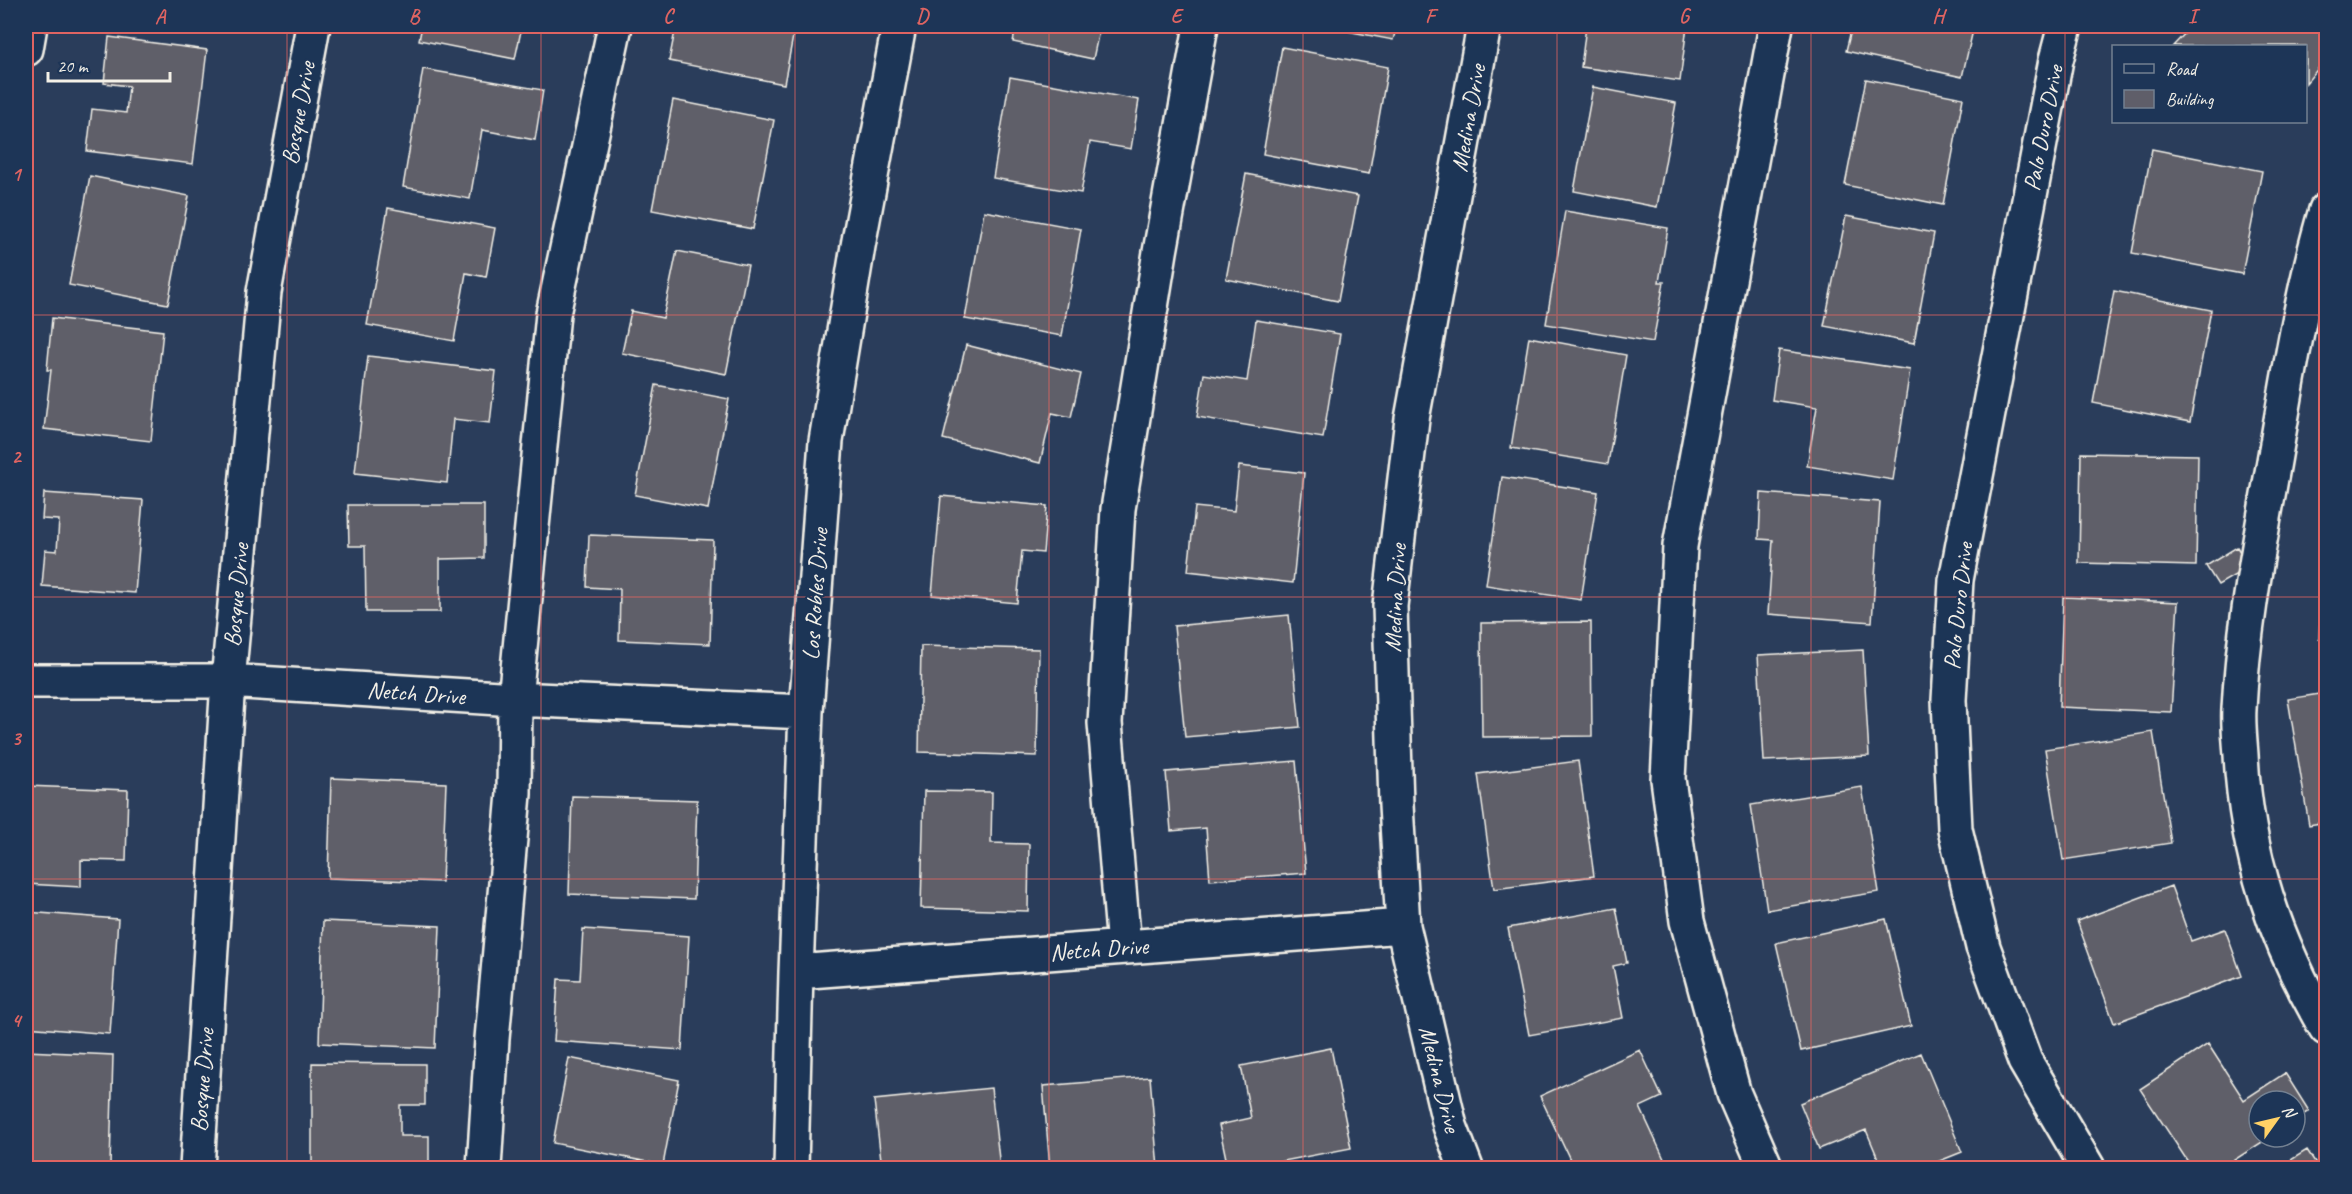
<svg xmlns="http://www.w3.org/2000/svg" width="2352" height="1194" font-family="Caveat,sans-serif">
<rect width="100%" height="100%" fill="#2a3d5b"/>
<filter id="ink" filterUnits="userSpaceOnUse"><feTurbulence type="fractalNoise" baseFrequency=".0167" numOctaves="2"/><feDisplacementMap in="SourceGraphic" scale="12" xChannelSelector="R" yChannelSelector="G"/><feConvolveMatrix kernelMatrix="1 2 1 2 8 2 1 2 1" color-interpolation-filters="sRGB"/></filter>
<g filter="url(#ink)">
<!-- building -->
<path fill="#5f5e69" stroke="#f4f1e8" stroke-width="1.5" d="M188,26H215L214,31Z
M422,26H522L515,59L419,40Z
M676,26H795L784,84L669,61Z
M1016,26H1100L1093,59L1013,42Z
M1321,26H1397L1393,40Z
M1586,26H1687L1680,81L1581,67Z
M1852,26H1974L1962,77L1846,51Z
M2192,26H2314L2326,37V59L2306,83V46H2173Z
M109,37L207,50L193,164L87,151L92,109L126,113L129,86L104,83Z
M1282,47L1388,67L1369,174L1263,154Z
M423,69L543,90L535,140L482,130L470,199L403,187Z
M1010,77L1139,100L1131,149L1090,142L1081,193L993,178Z
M1866,79L1963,98L1943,205L1845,185Z
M1593,87L1676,103L1657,207L1574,191Z
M673,100L774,120L753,229L652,210Z
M2152,149L2262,171L2242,274L2132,253Z
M1246,174L1358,196L1338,301L1226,279Z
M90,176L189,196L168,304L69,285Z
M388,208L495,228L486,277L466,273L454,341L367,325Z
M984,211L1081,229L1062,336L965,319Z
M1565,211L1668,228L1659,282H1664L1653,342L1546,324Z
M1846,216L1934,233L1914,343L1824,326Z
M677,251L748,265L726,374L622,353L631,311L663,318Z
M2114,291L2211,310L2190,422L2093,403Z
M52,318L163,331L151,441L44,429L51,370H47Z
M1256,320L1340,334L1323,438L1197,417L1204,374L1247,381Z
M1529,337L1626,355L1608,464L1511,448Z
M966,345L1081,374L1071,417L1052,413L1040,463L943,439Z
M1779,350L1910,370L1893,480L1807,466L1817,407L1772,400Z
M368,356L496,371L490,423L453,419L447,483L355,473Z
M656,385L729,399L708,509L635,495Z
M2081,453L2198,455L2196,566L2079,563Z
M1239,466L1304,473L1293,583L1188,571L1195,507L1234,511Z
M1502,477L1598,492L1581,600L1486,585Z
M44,493L143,500L135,593L42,586L45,550L57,551L59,520L42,519Z
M1761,493L1880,502L1872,622L1768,614L1773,540L1759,539Z
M941,496L1047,506L1043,553L1022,551L1017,603L932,595Z
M348,505H484V558L440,559V612H366L365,546H349Z
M2325,513H2326V640L2319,639Z
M589,535L713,540L710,644L619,640L620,589L587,587Z
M2237,547L2249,567L2218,585L2206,566Z
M2063,597L2178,602L2171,712L2059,707Z
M1289,615L1300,727L1185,737L1174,626Z
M1591,622L1592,736L1482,737L1481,623Z
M921,646L1039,649L1037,756L919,752Z
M1863,650L1869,756L1764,761L1758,655Z
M2326,693V822L2309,825L2288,699Z
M2153,732L2171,843L2063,860L2045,749Z
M1296,761L1306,873L1210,880L1206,828L1171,831L1166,772Z
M1578,761L1594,876L1494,889L1478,774Z
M331,778L446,783L442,882L328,878Z
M26,786L128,790L126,861L81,860V887L26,884Z
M1862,787L1879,892L1767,910L1751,805Z
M924,791L992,792L991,843L1029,844L1028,911L921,908Z
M572,796L697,800L694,899L569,894Z
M2171,886L2191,941L2225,929L2242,976L2114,1023L2077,921Z
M1616,908L1627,963L1613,966L1623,1018L1529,1035L1508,928Z
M26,912L118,919L110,1034L26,1027Z
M1886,919L1911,1026L1801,1051L1776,943Z
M323,921L440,926L435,1048L319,1043Z
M583,929L689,936L682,1050L554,1041L558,979L580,980Z
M2208,1044L2244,1100L2285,1073L2309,1111L2295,1120V1101H2259V1137H2270L2222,1168H2192L2140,1089Z
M1331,1048L1351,1148L1247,1168H1228L1219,1125L1251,1118L1241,1066Z
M1640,1050L1662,1097L1640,1107L1665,1161L1648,1168H1574L1540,1096Z
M26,1051L113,1055L110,1166L26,1163Z
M1921,1053L1962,1152L1922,1168H1882L1866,1130L1819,1149L1800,1103Z
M569,1058L679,1080L663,1165L553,1143Z
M312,1063L425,1064V1105H400V1136H429V1168H312Z
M1150,1077L1158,1168H1050L1043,1086Z
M991,1088L1000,1168H882L874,1100Z
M2307,1150L2319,1168H2278Z"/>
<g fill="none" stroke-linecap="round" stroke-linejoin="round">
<!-- minor casing -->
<g stroke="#f4f1e8" stroke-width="38">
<path id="minor" d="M2065,26L2056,60L1956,580L1949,700L1955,829L1983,947L2025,1061L2088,1168
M26,49L30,26
M2326,210C2301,294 2288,381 2273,467C2259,547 2243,628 2239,709C2238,724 2240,740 2241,755C2246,855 2275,941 2326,1028
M26,681H228L515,699L806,712
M1124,947L1105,723L1118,509L1160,252L1201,26
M796,972L1403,926
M197,1168L228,681L264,292L313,26
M484,1168L492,1039L514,794L515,699L553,314L615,26
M791,1168L796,972L806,712L826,441L858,246L899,26
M1466,1168L1450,1126L1403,926L1396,805L1390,606L1412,419L1484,26
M1766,1168L1734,1094L1687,921L1668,779L1680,546L1776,26"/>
</g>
<!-- minor -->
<use href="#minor" stroke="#1d3557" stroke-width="33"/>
</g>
</g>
<!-- grid -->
<path fill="none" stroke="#df6462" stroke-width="1.5" stroke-opacity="0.55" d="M287,26V1168M541,26V1168M795,26V1168M1049,26V1168M1303,26V1168M1557,26V1168M1811,26V1168M2065,26V1168M26,315H2326M26,597H2326M26,879H2326"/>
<g text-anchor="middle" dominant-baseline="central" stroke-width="4.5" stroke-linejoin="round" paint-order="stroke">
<!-- street labels -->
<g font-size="24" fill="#f4f1e8" stroke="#1d3557">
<text transform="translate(298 113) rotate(-80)">Bosque Drive</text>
<text transform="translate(1468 118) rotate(-80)">Medina Drive</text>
<text transform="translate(2043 128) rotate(-79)">Palo Duro Drive</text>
<text transform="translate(815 594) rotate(-86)">Los Robles Drive</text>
<text transform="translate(236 595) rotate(-85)">Bosque Drive</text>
<text transform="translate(1395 598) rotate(-87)">Medina Drive</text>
<text transform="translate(1958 606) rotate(-84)">Palo Duro Drive</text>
<text transform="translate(416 693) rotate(4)">Netch Drive</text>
<text transform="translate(1099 949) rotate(-4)">Netch Drive</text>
<text transform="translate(1440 1079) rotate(76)">Medina Drive</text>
<text transform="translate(202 1080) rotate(-86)">Bosque Drive</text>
</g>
</g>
<!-- margin -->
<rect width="2352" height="1194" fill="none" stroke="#1d3557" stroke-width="66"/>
<!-- legend -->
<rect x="2112" y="45" width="195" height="78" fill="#1d3557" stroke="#738091" stroke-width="1.5"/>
<rect x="2124" y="64" width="30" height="9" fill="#1d3557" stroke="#738091" stroke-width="1.5"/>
<text x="2166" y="75" font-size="18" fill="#f4f1e8">Road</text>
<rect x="2124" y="90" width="30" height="18" fill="#5f5e69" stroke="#738091" stroke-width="1.5"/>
<text x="2166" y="105" font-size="18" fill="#f4f1e8">Building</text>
<!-- north arrow -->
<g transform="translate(2277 1119) rotate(56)"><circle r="28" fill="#1d3557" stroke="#738091" stroke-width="1.5"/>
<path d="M0-4.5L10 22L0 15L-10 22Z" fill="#ffd166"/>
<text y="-9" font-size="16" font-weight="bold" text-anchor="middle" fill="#f4f1e8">N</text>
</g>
<!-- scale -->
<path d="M48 72v9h122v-9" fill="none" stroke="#f4f1e8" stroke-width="3"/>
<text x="57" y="72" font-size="18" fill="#f4f1e8" stroke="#1d3557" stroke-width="4.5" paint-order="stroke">20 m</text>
<rect x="33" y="33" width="2286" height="1128" fill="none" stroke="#df6462" stroke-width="2"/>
<g font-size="20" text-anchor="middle" font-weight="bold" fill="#df6462">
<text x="160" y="23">A</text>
<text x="414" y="23">B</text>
<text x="668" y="23">C</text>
<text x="922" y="23">D</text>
<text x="1176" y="23">E</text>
<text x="1430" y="23">F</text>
<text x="1684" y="23">G</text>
<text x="1938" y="23">H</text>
<text x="2192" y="23">I</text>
<text x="16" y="181">1</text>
<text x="16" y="463">2</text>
<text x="16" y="745">3</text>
<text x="16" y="1027">4</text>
</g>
</svg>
